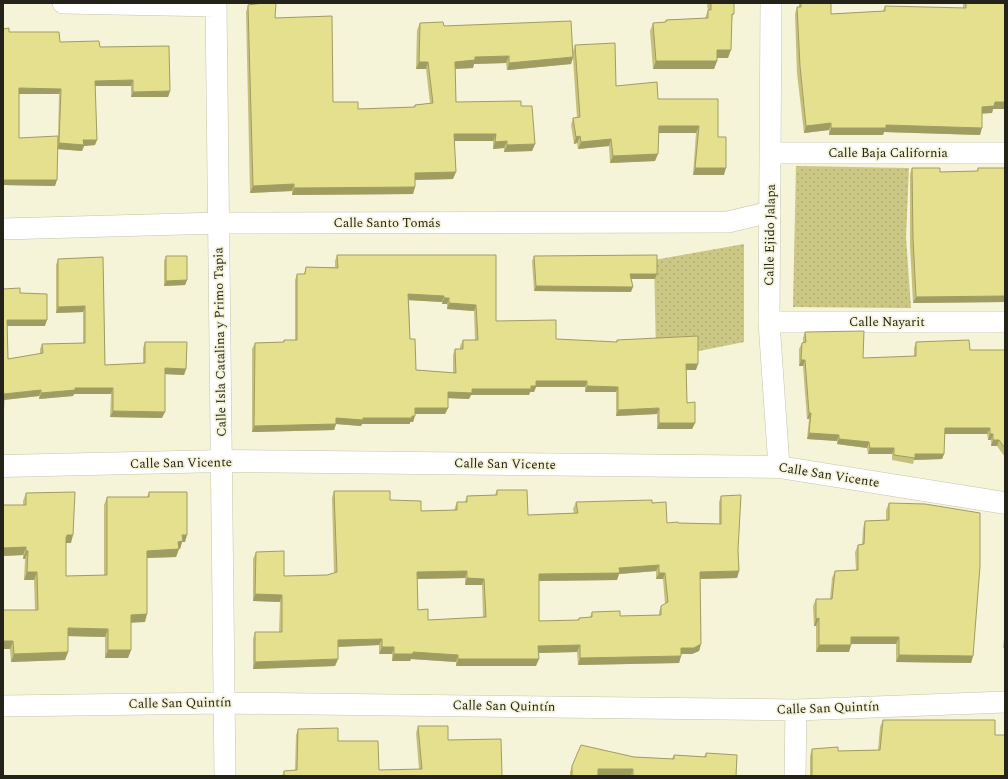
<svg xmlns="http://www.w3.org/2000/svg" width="1008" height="779" font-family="Spectral,serif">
<defs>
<pattern id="grass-dots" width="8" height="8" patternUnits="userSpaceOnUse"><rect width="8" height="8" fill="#cbc784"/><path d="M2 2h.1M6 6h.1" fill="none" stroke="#aeab71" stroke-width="1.8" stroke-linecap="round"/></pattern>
</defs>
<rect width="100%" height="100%" fill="#f5f3d8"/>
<!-- grass -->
<path fill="url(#grass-dots)" d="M796,166L909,168L906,237L911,308L793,307Z
M744,244V342L699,351L656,353L654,260Z"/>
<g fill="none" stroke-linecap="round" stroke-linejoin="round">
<!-- minor casing -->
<g stroke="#c6c5aa" stroke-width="22">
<path id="minor" d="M63,3L216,6
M216,3L225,776
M771,3L769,322L779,467
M771,153H1005
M3,229L219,223L728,222L770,212
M769,322H1005
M3,706L224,703L796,710L1005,702
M795,776L796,710"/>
</g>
<!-- tertiary casing -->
<g stroke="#c6c5aa" stroke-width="23">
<path id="tertiary" d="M3,466L222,461L779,467L1005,503"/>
</g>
<!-- minor -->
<use href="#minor" stroke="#fff" stroke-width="21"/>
<!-- tertiary -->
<use href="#tertiary" stroke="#fff" stroke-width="22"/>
</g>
<!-- wall -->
<path fill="#c5c17a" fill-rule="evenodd" d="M708,3H734L728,58H717V61L714,69H653L650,31L653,23H665L666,20L705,18L708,10L707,6Z
M799,3H831V14L883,11L885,6L963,8V3H1005L993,109L992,113H982L980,135L884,132L883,135H829V130L804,133L797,73L795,14L797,7H799Z
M248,5L275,18L333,102L358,109L414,107L415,105L430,103L426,69H416L417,30L420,23L444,26L573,51L575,45L616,86L658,99L718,137L724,175H693L696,133H659L655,161L610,163L609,146L578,149L577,143L574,144L571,125L573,118H577L573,58L571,64L507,70L506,63L474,64L473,68L455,69L456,102L521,106L535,144L532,151L504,152V148L493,149V141H455L453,179L415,180V187L413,194L292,195V191L250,193L246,12Z
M3,29L9,32L60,42L100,47L170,91L168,97H131V86H95V145L84,146L82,151L57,149L55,186L3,185ZM19,94H59L58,138H19Z
M912,168L940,172L977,171L978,168H1005V302L913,303L910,245V174Z
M337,255H496V321L556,339L616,342L617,340L696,370H686L687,403L695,423L692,429H657V414L616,416V392H585V387H536L534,392H530L529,395H471L469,399L448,398V408L445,414H415L413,422H410V424H362L361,426L336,424L334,430L252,432V349L255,343L283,342L284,340H295V280L297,274H304L306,267H335V261ZM409,300L442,302V304H447V309L474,311L475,340H463L460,346V349H455L453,355V373L416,370L410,339Z
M166,256L187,280L185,285L164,286V261Z
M534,256L655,279H631V292L534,291L532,261Z
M103,257L105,365L143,363V348L145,342L186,369L184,375L165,374L162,418L110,417L111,394H74L73,396L39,399V396L4,400L3,289L20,293L45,326H7L8,359L40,354V349L42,344L83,343V312L56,313V265L58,259Z
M805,332L863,358L914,357V348L916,342L970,350H1005V457L997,446H991V440H988L987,434H944V454L942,459L914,460L913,464L892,460V454H868L867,448L837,444V441L807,439L809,419H807L803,366H799V349L802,343H803V338Z
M497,490L528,515L574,513L573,509L576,502L652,503L667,523H678L719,524V502L721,496L738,550L739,571L737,578L700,579L701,644L699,651L692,654H681V656L679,663L578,665L577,652L539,653L536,666H456V662L411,659L410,661H392V654H379V645L338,647V659L335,666L253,669V639L255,632H279L280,602L253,601V559L256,552L284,576L327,575L334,573L332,498L334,491L390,500L421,511L454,510L457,502H465L467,496L495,495ZM656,571V579H663L665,604L661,606L659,612V615L620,616L592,612L590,617L579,618L578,620L539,621V581L617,580L619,574ZM465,578V585H482L483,617L428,620L418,610L417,579Z
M149,492L185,542H182L180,549H179L176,557L147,558L145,622H131V650L128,658H105V637L68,636V652L65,660L11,662L10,649H3V610H35L34,580H24L25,559H23V555L3,556V505H23V501L26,493L71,543H66V576L104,575V505L107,497H147Z
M889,503L973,656L971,663L896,662V644H851L849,652H816V626H814L813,606L816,599H830L832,578L835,571L856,570L855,552L858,545H862L863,528L865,521L886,520V510Z
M1005,629V647L1003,648Z
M883,720L995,735L1005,776H810V756L812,749L838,751L878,750L880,727Z
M418,726L448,740L502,776H282L284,771L295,770L296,735L298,729L338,741L379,770L419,769L416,733Z
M706,753L736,776L598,775V776H570V772L572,766L634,757L672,759L674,755L704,757Z"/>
<!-- shaded-wall -->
<path fill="#a09d63" d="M717,50H731L728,58H714Z
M509,56L506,63L474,64L473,68L452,69L455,62L475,57Z
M573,57L571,64L507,70L509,63Z
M656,61H717L714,69H653Z
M419,62H428L426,69H416Z
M133,80L131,86H93L95,81Z
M19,88L61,89L59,94H17Z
M170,91L168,97H131L133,92Z
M995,102H1005V109H993L992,113L979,114L982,107Z
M831,123L829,130L804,133L806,126Z
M886,125L982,128L980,135L884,132L883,135H829L831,128Z
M659,126H699L696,133H657Z
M454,134H496L493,141H452Z
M580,136L577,143L574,144L576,137Z
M611,139L609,146L578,149L581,142Z
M83,140H97L95,145L84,146L82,151L57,149L59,143Z
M507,141L504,148L493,149L495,142Z
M535,144L532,151L504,152L507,145Z
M658,154L655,161L610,163L613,156Z
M695,168H726L724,175H693Z
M456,172L453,179L412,180L415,173Z
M3,180H57L55,186L3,185Z
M294,184L292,191L250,193L253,186Z
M415,187L413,194L292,195L294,188Z
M630,274H657L655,279H628Z
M187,280L185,285L164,286L166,281Z
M536,286L633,287L631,292L534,291Z
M408,294L444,296L442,302L406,300Z
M1005,296V302L913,303L916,297Z
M444,298H449L447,304H442Z
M449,303L476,305L474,311L447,309Z
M85,306L83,312L56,313L58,307Z
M7,320H47L45,326H4Z
M801,360H805L803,366H799Z
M686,364H698L696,370H684Z
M165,368L186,369L184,375L163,374Z
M536,381H587L585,387H536L534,392H530L529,395H471L469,399L445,398L448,392L472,389L531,386Z
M587,386L618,387L616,392H585Z
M75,388H113L111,394H74L73,396L39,399L41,393Z
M41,390L39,396L3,400L4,394Z
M415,408H448L445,414H413Z
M659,408L657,414L616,416L618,410Z
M113,411L165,412L162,418L110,417Z
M809,413H811L809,419H807Z
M415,416L413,422H410V424H362L361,426L336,424L334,430L252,432L254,426L336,418Z
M659,423H695L692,429H657Z
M945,428H990L987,434H943Z
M809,433L839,435L837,441L807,439Z
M990,434H993L991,440H988Z
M839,439L869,442L867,448L837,444Z
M993,440H999L997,446H991Z
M870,448H894L892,454H868Z
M915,454H944L942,459L914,460Z
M67,535H73L71,543H64Z
M182,535H187L185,542H182L180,549H179L176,557L144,558L147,551L178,542Z
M26,547L23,555L3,556V548Z
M26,551H28L25,559H23Z
M659,565L656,571L619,574L617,580L536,581L539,574Z
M467,571L465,578L415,579L417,572Z
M739,571L737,578L697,579L700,572Z
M27,572H37L34,580H24Z
M659,573H665L663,579H656Z
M467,578L484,579L482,585H465Z
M255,594L282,595L280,602L253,601Z
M147,614L145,622L128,623L131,615Z
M819,618L816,626H814L816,619Z
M68,628L108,629L105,637L65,636Z
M851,637H899L896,644H849Z
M382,639L379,645L335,647L338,640Z
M3,641H13L10,649H3Z
M701,644L699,651L692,654H678L681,648Z
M580,645L577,652L536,653L538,646Z
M819,645H851L849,652H816Z
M382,647H394L392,654H379Z
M108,650H131L128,658H105Z
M68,652L65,660L11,662L14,654Z
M413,652L458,655L456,662L411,659L410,661H392L394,654Z
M899,655L973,656L971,663L896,662Z
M681,656L679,663L578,665L580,658Z
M338,659L335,666L253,669L255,662Z
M458,659H539L536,666H456Z
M598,769H633L631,776L595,775Z"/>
<!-- building -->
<path fill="#e5e08e" stroke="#a09d63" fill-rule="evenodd" d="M263,3H276L275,18L332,16L333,102H358V109L415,107V105L433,103L428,62H419L420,23L443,22L444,26L571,21L573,57L509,63V56L475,57V60L455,62L456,102L521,101V106H532L535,144L507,145V141L495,142L496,134H454L456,172L415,173V187L294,188V184L253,186L248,5Z
M711,3H734V14H732L731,50H717V61H656L653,23L666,22V20L708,18V10H711Z
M801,3H831V14L885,11V6L966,8V3H1005V102H995L994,106L982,107V128L886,125V128H831V123L806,126L800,66L797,7H801Z
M9,28V32H59L60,42L99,41L100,47L169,46L170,91L133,92V80L95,81L97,140H83L84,145L59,143L61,89L19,88V138L58,136L57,180H3V29Z
M615,43L616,86L657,82L658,99H718V137H726V168H695L699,126H659L658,154L613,156L611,139L581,142L580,136L576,137L573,118L580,117L575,45Z
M912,168H940V172L978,171V168H1005V296L916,297L913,238Z
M337,255H496V321L556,320V339L617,342V340L698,336V364H686L687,403L695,402V423H659V408L618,410V387L587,386V381H536V386H531V389H472V393L448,392V408H415V416H412V418H363V420L336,418V424L254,426L255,343L284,342V340H297V274H305L306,267L338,268ZM408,294L444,296V298H449V303L476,305L478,340H463V349H455L456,373L416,370L415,339H410Z
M657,255V274H630L633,287L536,286L534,256Z
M166,256H187V280L166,281Z
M103,257L105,365L145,363V342H187L186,369L165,368V412L113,411V388H75V390L41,393V390L4,394L3,428V289L20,288V293L47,294V320H7L8,359L43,353L42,344L85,343V306L58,307V259Z
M864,331L863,358L916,356V342L969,340L970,350H1005V448L999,440H993V434H990V428H945L944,454H915V458L894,455V448H870L869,442L839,439V435L809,433L811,413H809L805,360H801L802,343L806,342L805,332Z
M497,490H527L528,515L578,513L576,502L652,500V503L666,502L667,523L678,522V523L721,524V496L741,495L738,550L739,571L700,572L701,644L694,648H681V656L580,658V645L538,646L539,659H458V655L413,652V654H394V647H382V639L338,640V659L255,662V632H282V595L255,594L256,552L284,551V576L327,575L337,572L334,491H390V500L421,501V511L457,510V502H467V496L497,495ZM659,565V573H665L668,602L661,606V615L620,616V611L592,612V617L579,618V620L539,621V574L620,573L619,568ZM467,571V578L484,579L486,617L428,620V609L418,610L417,572Z
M75,492L73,535H67L66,537V576L107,575V497H149V492H187V535H182L183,541L178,542L179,549L147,551V614L131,615V650H108V629L68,628V652L14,654L13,641H3V610H38L37,572H27L28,551H26V547L3,548V505H26V493Z
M889,503L925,504L980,513V566L973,656L899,655V637H851V645H819V618L816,619V599H832L835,571L858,570V545L864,544L865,521L889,520Z
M883,720H995V735H1005V776H812V749L838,747V751L880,750Z
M418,726H448V740L501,739L502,776H284V771L297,770L298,729L338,728V741H378L379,770L422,769Z
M581,745L634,757L674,759V755L706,757V753L737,755L736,776H633V769H598V776H572V766Z"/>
<g text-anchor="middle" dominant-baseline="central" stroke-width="3.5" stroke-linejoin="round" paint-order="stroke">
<!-- street labels -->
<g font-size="13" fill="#232319" stroke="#f5f3d8">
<text x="888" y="153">Calle Baja California</text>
<text x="387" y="223">Calle Santo Tomás</text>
<text transform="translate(770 235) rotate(-89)">Calle Ejido Jalapa</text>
<text x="887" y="322">Calle Nayarit</text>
<text transform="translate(220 342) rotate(-91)">Calle Isla Catalina y Primo Tapia</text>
<text transform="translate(181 463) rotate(-1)">Calle San Vicente</text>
<text transform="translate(505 464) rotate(1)">Calle San Vicente</text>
<text transform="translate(829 475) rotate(9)">Calle San Vicente</text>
<text transform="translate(180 703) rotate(-1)">Calle San Quintín</text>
<text transform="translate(504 706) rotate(1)">Calle San Quintín</text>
<text transform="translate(828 708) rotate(-2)">Calle San Quintín</text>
</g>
</g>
<!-- border -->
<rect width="1008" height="779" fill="none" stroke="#232319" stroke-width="8"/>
</svg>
